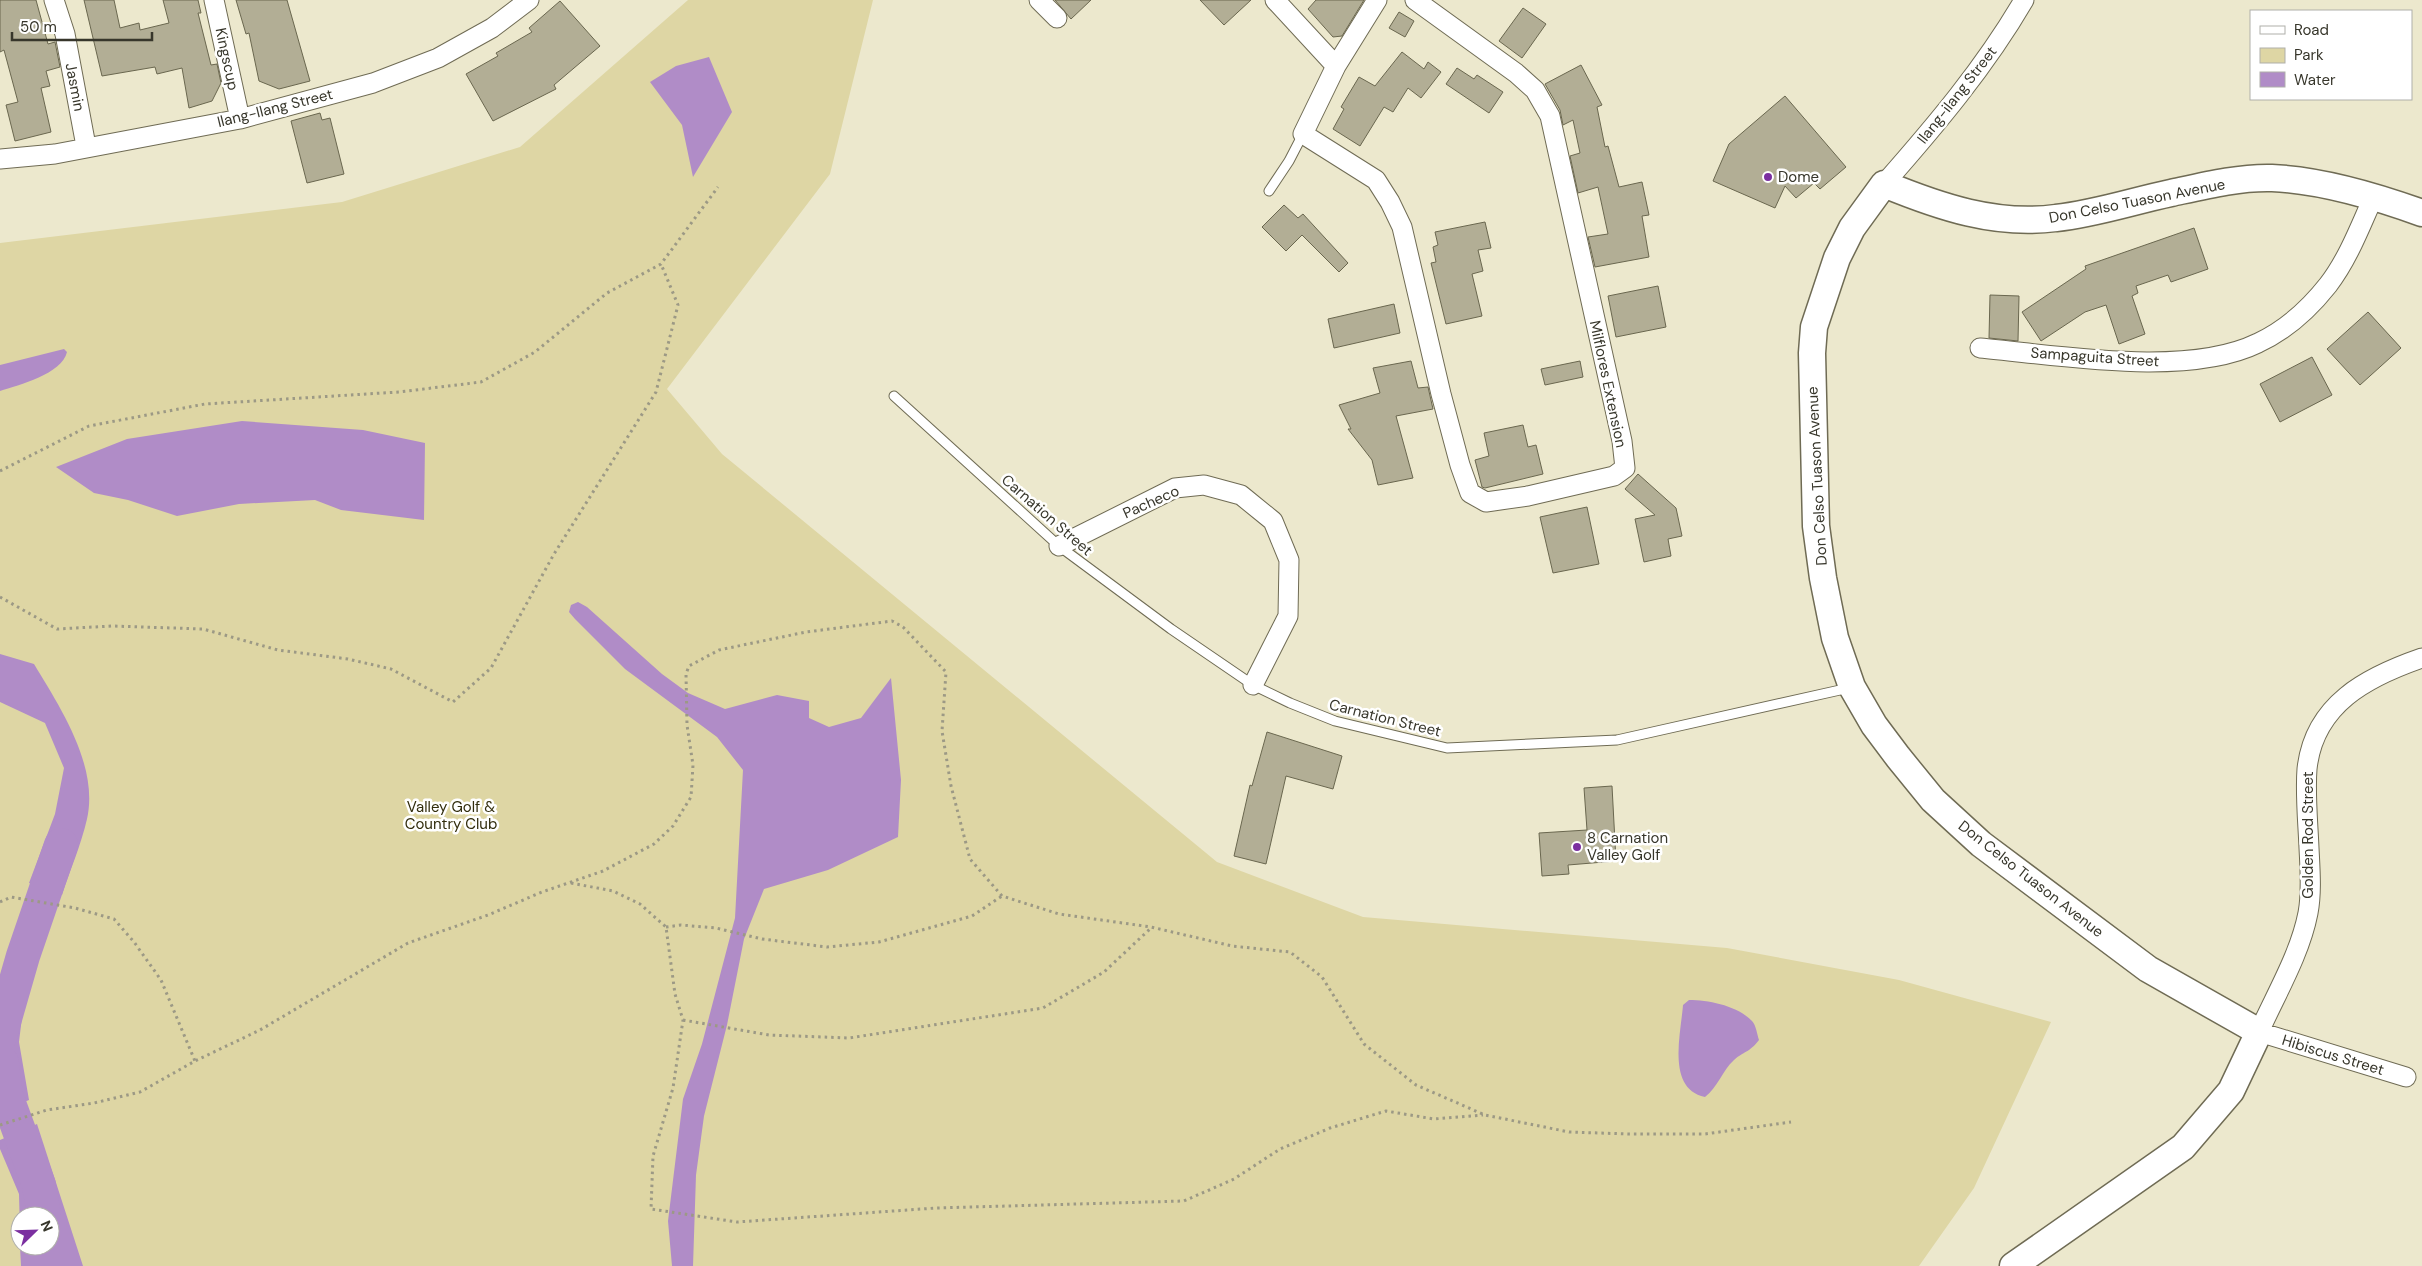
<svg xmlns="http://www.w3.org/2000/svg" width="2422" height="1266" font-family="'DM Sans',sans-serif">
<rect width="100%" height="100%" fill="#ece8cd"/>
<!-- green -->
<path fill="#ded6a4" fill-rule="evenodd" d="M688,0H873L830,174L667,389L722,454L1217,862L1363,917L1727,948L1899,980L2051,1022L1974,1188L1919,1266H0V243L342,202L520,147ZM20,1216H50V1246H20Z"/>
<!-- water -->
<path fill="#b08cc7" d="M709,57L732,112L693,177L682,125L650,82L676,66Z
M64,349L67,352C62,374 19,385 0,391V365Z
M242,421L363,430L425,443L424,520L341,510L315,500L239,504L177,516L128,500L94,493L56,467L127,439Z
M578,602L587,607L662,674L688,693L725,709L777,695L809,701V718L829,727L861,718L891,678L901,780L898,837L828,870L764,889L744,939L727,1025L704,1116L696,1175L693,1266H672L668,1221L683,1099L702,1044L735,918L743,770L717,737L625,669L575,619L569,612L571,605Z
M0,654L34,664C60,707 99,766 87,819C81,845 70,870 62,895L29,883L55,814L64,768L45,723L0,702Z
M26,916L51,922L25,992L19,1042L29,1100L0,1112V978Z
M1689,1000C1709,1000 1738,1006 1752,1021C1756,1025 1757,1034 1759,1040C1749,1053 1744,1051 1734,1060C1722,1071 1718,1087 1705,1097C1666,1089 1681,1033 1683,1005Z
M37,1124L83,1266H21L20,1246H50V1216H20V1232L19,1194L0,1149V1140Z"/>
<g fill="none" stroke-linecap="round" stroke-linejoin="round">
<!-- river -->
<path stroke="#b08cc7" stroke-width="34" d="M0,1036L23,956L61,845
M2,1063L6,1095L39,1185L44,1216"/>
</g>
<!-- building -->
<path fill="#b2ae95" stroke="#6a674f" d="M0,0H36L48,44L55,42L60,67L46,71L50,86L41,88L51,132L15,141L6,105L18,102L4,50L0,52Z
M84,0H114L120,28L139,23L140,30L169,23L163,0H198L201,13H198L211,65L217,64L221,83L212,101L189,108L182,68L157,74L155,67L102,76Z
M236,0H287L310,81L279,89L259,81L249,33L246,34Z
M1055,0H1091L1071,19Z
M1200,0H1251L1224,25Z
M1316,0H1364L1342,36L1333,37L1308,9Z
M560,1L600,46L554,85L556,89L493,121L466,74L498,56L496,53L532,32L529,28Z
M1523,8L1546,24L1522,58L1499,41Z
M1399,12L1414,21L1405,37L1389,28Z
M1402,52L1424,69L1428,62L1441,72L1421,98L1408,88L1393,112L1384,107L1360,146L1333,129L1344,109L1341,107L1359,77L1375,86Z
M1581,65L1602,105L1597,107L1605,147L1608,146L1619,187L1642,182L1649,215L1642,216L1649,257L1595,267L1588,237L1608,234L1598,187L1578,193L1570,156L1580,153L1573,120L1563,125L1560,110L1545,84Z
M1457,68L1474,79L1477,75L1503,92L1489,113L1446,84Z
M1785,96L1846,167L1820,189L1814,183L1796,198L1785,186L1775,208L1713,181L1729,144Z
M320,113L322,120L330,118L344,174L307,183L291,121Z
M1284,205L1298,218L1303,214L1348,263L1339,272L1302,235L1286,251L1262,227Z
M1485,222L1491,248L1478,250L1483,271L1472,274L1482,316L1446,324L1431,263L1436,262L1433,247L1438,245L1435,232Z
M2194,228L2208,269L2171,282L2168,275L2136,286L2138,293L2132,296L2145,334L2119,344L2106,305L2085,312L2041,341L2022,312L2086,269L2085,266Z
M1658,286L1666,327L1616,337L1608,296Z
M1990,295L2019,296L2018,341L1989,338Z
M1394,304L1400,333L1334,348L1328,319Z
M2368,312L2401,348L2360,385L2327,349Z
M2312,357L2332,395L2280,422L2260,384Z
M1411,361L1418,388L1428,387L1433,409L1396,416L1413,478L1378,485L1372,460L1348,429H1351L1339,405L1380,393L1373,368Z
M1580,361L1583,377L1545,385L1541,369Z
M1523,425L1528,447L1536,445L1543,474L1485,488L1482,487L1475,460L1489,456L1484,433Z
M1638,474L1676,508L1682,536L1668,539L1671,556L1644,562L1635,519L1655,515L1625,489Z
M1587,507L1599,564L1553,573L1540,517Z
M1267,732L1342,756L1333,789L1286,776L1266,864L1234,856L1250,785L1252,786Z
M1612,786L1616,861L1568,865L1569,874L1542,876L1539,833L1587,830L1584,788Z"/>
<g fill="none" stroke-linecap="round" stroke-linejoin="round">
<!-- lane casing -->
<g stroke="#6f6b54" stroke-width="11">
<path id="lane" d="M1269,191L1289,161L1303,134
M894,396L1059,546L1171,629L1253,685L1290,703L1335,721L1447,748L1617,740L1849,688"/>
</g>
<!-- street casing -->
<g stroke="#6f6b54" stroke-width="21">
<path id="street" d="M54,0L65,34L86,146
M214,0L240,119
M1039,0L1057,18
M1275,0L1336,66
M1377,0L1336,66L1303,134L1376,180L1390,202L1402,227L1441,394L1460,465L1470,493L1486,502L1528,496L1614,476L1625,468L1622,441L1550,116L1535,90L1516,73L1415,0
M0,159L55,154L240,119L373,83L438,58L492,28L529,0
M1884,184C1935,126 1985,67 2024,0
M1980,348C2058,355 2187,378 2258,343C2286,330 2309,309 2328,285C2348,259 2360,227 2373,198
M1059,546L1175,488L1204,485L1241,495L1273,521L1289,560L1288,616L1253,685
M2406,1077L2259,1032C2276,994 2300,954 2308,913C2312,892 2310,869 2309,848C2308,823 2305,794 2307,769C2314,704 2367,677 2422,658"/>
</g>
<!-- secondary casing -->
<g stroke="#6f6b54" stroke-width="29">
<path id="secondary" d="M2013,1266L2183,1147L2231,1091L2259,1032L2148,969L1981,844L1933,800L1898,757L1874,725L1852,687L1835,638L1823,578L1816,526L1812,353L1814,327L1837,258L1852,228L1884,184C1940,207 1996,226 2056,218C2095,214 2133,201 2171,193C2203,186 2239,177 2272,178C2322,180 2375,196 2422,213"/>
</g>
<!-- path -->
<path stroke="#9c9985" stroke-width="3" stroke-dasharray="2.5 4" stroke-linecap="butt" d="M0,471L89,426L205,404L399,392L481,382L535,352L607,293L661,264L718,187
M0,597L57,629L112,626L203,629L278,650L348,659L391,669L453,702L491,668L554,554L656,392L678,305L661,264
M571,883L613,891L640,904L666,927L675,994L683,1020L673,1088L653,1156L651,1209L737,1222L936,1208L1184,1201L1234,1179L1280,1149L1330,1128L1386,1111L1434,1119L1483,1115
M0,902L11,897L75,908L114,919L134,942L161,980L195,1061
M666,927L681,925L716,928L762,939L827,947L879,942L972,916L1002,896
M683,1020L769,1035L849,1038L1043,1008L1104,972L1151,928
M0,1125L47,1110L94,1103L140,1092L195,1061L260,1030L408,943L488,915L542,892L603,871L654,844L673,826L691,797L693,765L687,725L686,674L689,666L719,650L806,632L892,621L903,627L946,672L942,731L951,786L970,859L1002,896L1059,914L1151,927L1232,946L1290,952L1322,977L1364,1044L1416,1085L1485,1115L1569,1132L1629,1134H1705L1791,1122"/>
<!-- lane -->
<use href="#lane" stroke="#fff" stroke-width="9"/>
<!-- street -->
<use href="#street" stroke="#fff" stroke-width="19"/>
<!-- secondary -->
<use href="#secondary" stroke="#fff" stroke-width="26"/>
</g>
<!-- markers -->
<g fill="#7b2fa0" stroke="#fff" stroke-width="2">
<circle cx="1768" cy="177" r="5"/>
<circle cx="1577" cy="847" r="5"/>
</g>
<g text-anchor="middle" dominant-baseline="central" stroke-width="5" stroke-linejoin="round" paint-order="stroke">
<!-- street labels -->
<g font-size="15" fill="#37362b" stroke="#fff">
<text transform="translate(227 59) rotate(78)">Kingscup</text>
<text transform="translate(75 87) rotate(79)">Jasmin</text>
<text transform="translate(1957 95) rotate(-52)">Ilang-ilang Street</text>
<text transform="translate(275 108) rotate(-14)">Ilang-Ilang Street</text>
<text transform="translate(2137 201) rotate(-11)">Don Celso Tuason Avenue</text>
<text transform="translate(2095 357) rotate(4)">Sampaguita Street</text>
<text transform="translate(1608 384) rotate(78)">Milflores Extension</text>
<text transform="translate(1817 476) rotate(-93)">Don Celso Tuason Avenue</text>
<text transform="translate(1151 502) rotate(-24)">Pacheco</text>
<text transform="translate(1047 515) rotate(41)">Carnation Street</text>
<text transform="translate(1385 718) rotate(14)">Carnation Street</text>
<text transform="translate(2308 835) rotate(-90)">Golden Rod Street</text>
<text transform="translate(2031 879) rotate(38)">Don Celso Tuason Avenue</text>
<text transform="translate(2333 1055) rotate(17)">Hibiscus Street</text>
</g>
<!-- poi labels -->
<g font-size="15" fill="#37362b" stroke="#fff" text-anchor="start">
<text x="1778" y="177">Dome</text>
<text x="1587" y="838">8 Carnation<tspan x="1587" dy="17">Valley Golf</tspan></text>
</g>
<!-- park labels -->
<g font-size="15" fill="#322d0d" stroke="#fff">
<text x="451" y="807">Valley Golf &amp;<tspan x="451" dy="17">Country Club</tspan></text>
</g>
</g>
<!-- legend -->
<rect x="2250" y="10" width="162" height="90" fill="#ffffff" stroke="#afafaa"/>
<rect x="2260" y="26" width="25" height="8" fill="#ffffff" stroke="#afafaa"/>
<text x="2294" y="35" font-size="15" fill="#37362b">Road</text>
<rect x="2260" y="48" width="25" height="15" fill="#ded6a4" stroke="#afafaa"/>
<text x="2294" y="60" font-size="15" fill="#37362b">Park</text>
<rect x="2260" y="72" width="25" height="15" fill="#b08cc7" stroke="#afafaa"/>
<text x="2294" y="85" font-size="15" fill="#37362b">Water</text>
<!-- north arrow -->
<g transform="translate(35 1231) rotate(67)"><circle r="24" fill="#ffffff" stroke="#afafaa"/>
<path d="M0-4L9 19L0 12L-9 19Z" fill="#7b2fa0"/>
<text y="-8" font-size="14" font-weight="bold" text-anchor="middle" fill="#37362b">N</text>
</g>
<!-- scale -->
<path d="M12 32v8h140v-8" fill="none" stroke="#37362b" stroke-width="2.5"/>
<text x="20" y="32" font-size="15" fill="#37362b" stroke="#ffffff" stroke-width="4" paint-order="stroke">50 m</text>
</svg>
